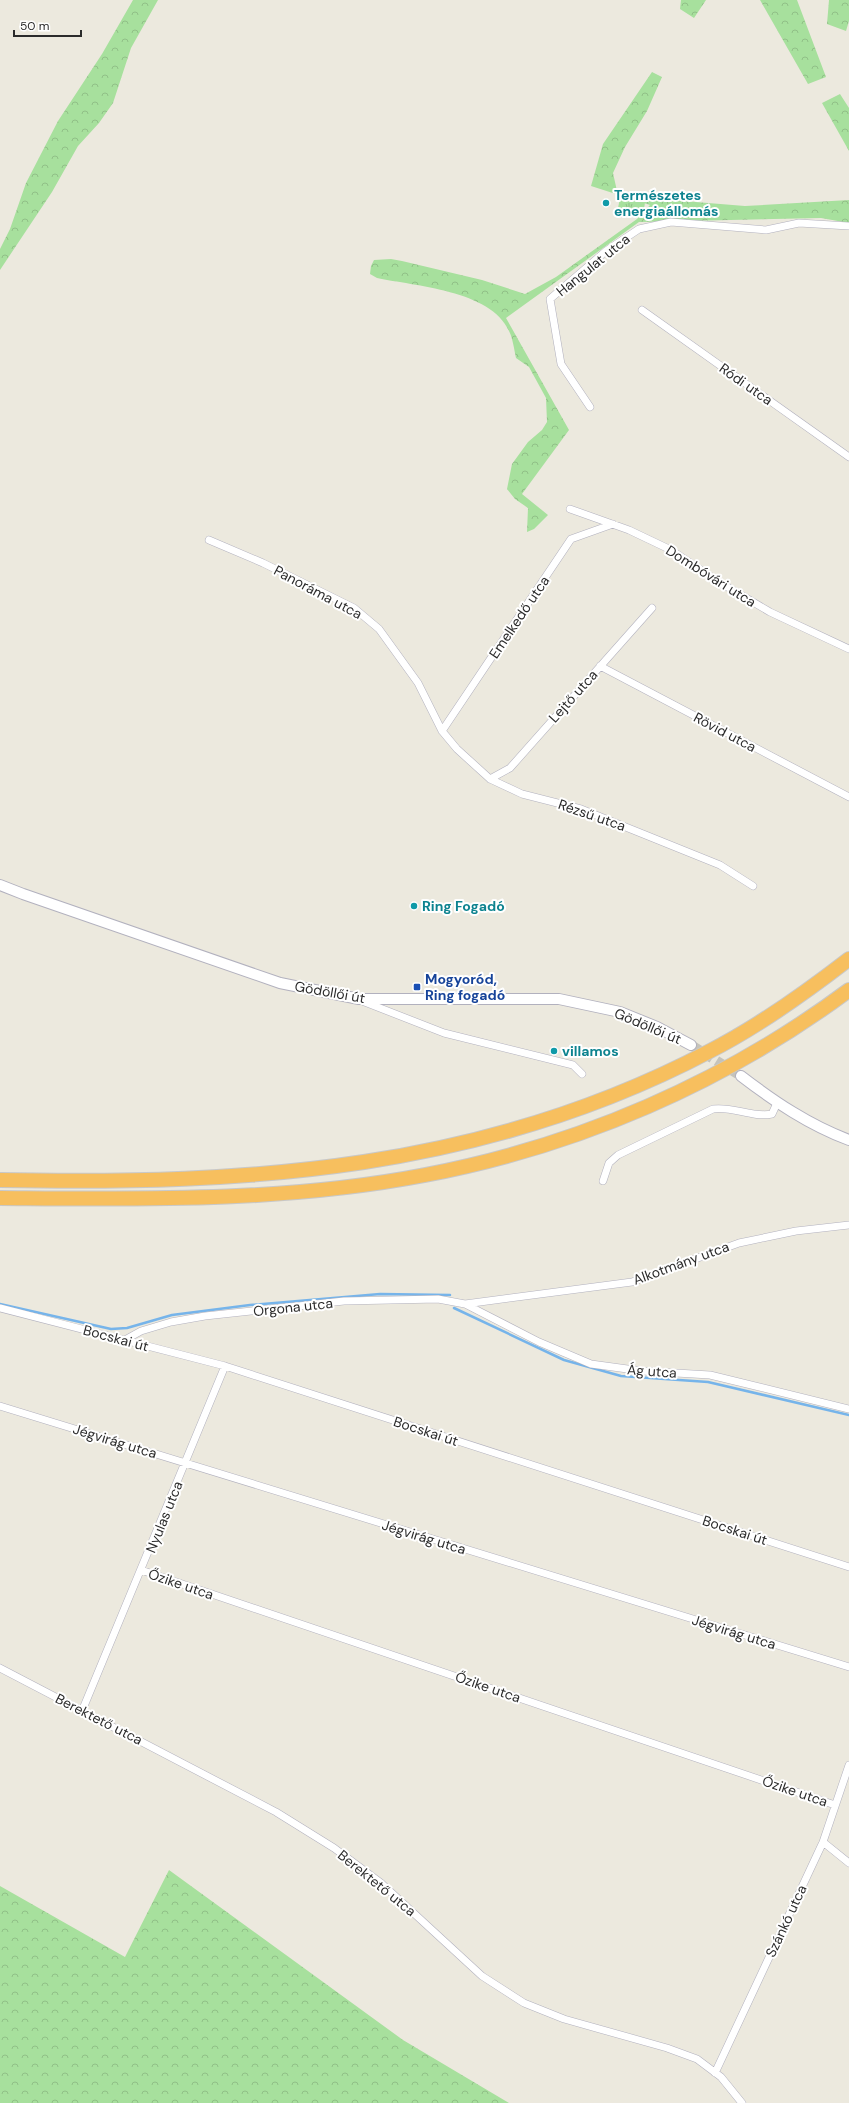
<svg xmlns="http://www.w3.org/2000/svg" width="849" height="2103" font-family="'DM Sans',sans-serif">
<defs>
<pattern id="forest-crowns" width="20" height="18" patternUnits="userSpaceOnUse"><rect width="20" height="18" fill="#a7e09d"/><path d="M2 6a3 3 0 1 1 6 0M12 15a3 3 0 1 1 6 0" fill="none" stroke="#90c087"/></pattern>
<pattern id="park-tufts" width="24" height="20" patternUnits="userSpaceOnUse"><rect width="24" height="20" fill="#a7e09d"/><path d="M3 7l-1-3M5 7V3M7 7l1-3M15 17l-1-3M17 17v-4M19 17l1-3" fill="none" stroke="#90c087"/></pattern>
</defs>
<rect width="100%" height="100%" fill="#ece9de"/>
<!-- forest -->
<path fill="url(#forest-crowns)" d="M133,0H158L131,48L113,103L99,123L78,146L52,192L0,270V249L10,229L26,183L58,121L102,54Z
M681,0H706L694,18L680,9Z
M760,0H797L826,77L808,84Z
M829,0H849V21L846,31L827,24Z
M652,72L662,77L647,111L625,147L613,173L617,191L634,197L745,206L849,200V223L821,218L639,222L506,318L569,430L522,494L548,515L534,529L527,532L528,508L515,499L507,489L512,464L528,442L542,430L547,422L546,398L529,367L516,358C514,349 513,339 509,331C491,290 414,286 377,278L370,274L371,266L374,260L391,259L402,261L482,280L525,294L556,277L637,219L650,205L591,186L603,144Z
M840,94L849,108V151L822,103Z
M169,1870L403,2040L509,2103H0V1886L125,1957Z"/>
<!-- park -->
<path fill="url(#park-tufts)" d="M620,198L645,202L643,217L617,213Z"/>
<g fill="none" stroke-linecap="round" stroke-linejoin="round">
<!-- stream -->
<path stroke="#76b4ea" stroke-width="2.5" d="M0,1304L111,1329L127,1328L172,1315L250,1305L380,1294L450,1295
M454,1308L564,1360L621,1376L708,1382L849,1415"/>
<!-- secondary-tunnel -->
<path stroke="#c5c3ba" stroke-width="10" stroke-dasharray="10 5" stroke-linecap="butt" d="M691,1045L741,1076"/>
<!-- minor casing -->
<g stroke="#b2b1be" stroke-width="8">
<path id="minor" d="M642,310L849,457
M590,407L561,364L550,299L606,251L639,229L671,222L766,230L799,223L849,226
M570,509L629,530L671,550L719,582L770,612L849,649
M209,540L263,563L354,608L379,629L418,683L442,731L457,749L490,779L522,794L581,809L720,865L753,886
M600,666L849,797
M442,731L571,539L613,524
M490,779L510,768L652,608
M362,1001L444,1033L573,1065L582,1074
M603,1181L609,1163L618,1155L713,1109C733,1106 752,1118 772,1114L777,1103
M465,1304L632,1282L739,1243L796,1231L849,1225
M0,1308L225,1366L849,1567
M123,1341L141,1331L171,1322L205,1316L344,1301L438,1299L465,1304L539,1342L591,1364L642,1371L710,1375L849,1409
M0,1406L849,1667
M141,1570L835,1805
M0,1668L276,1812L334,1848L381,1883L482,1976L524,2003L564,2019L667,2048L697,2059L721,2077L742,2103
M82,1711L225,1366
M823,1842L849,1863
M715,2073L823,1842L849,1765"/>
</g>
<!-- secondary casing -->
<g stroke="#b2b1be" stroke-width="12">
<path id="secondary" d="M0,885L23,894L280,983L359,999H559L620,1012L657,1027L691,1045
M741,1076C775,1102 809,1125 849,1140"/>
</g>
<!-- motorway casing -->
<g stroke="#c8c8c8" stroke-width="16">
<path id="motorway" d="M0,1180C250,1185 484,1170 710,1051C759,1026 805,993 849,959
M0,1198C142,1199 285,1202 425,1175C578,1146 724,1083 849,990"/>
</g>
<!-- minor -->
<use href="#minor" stroke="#fff" stroke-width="7"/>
<!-- secondary -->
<use href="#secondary" stroke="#fff" stroke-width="10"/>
<!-- motorway -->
<use href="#motorway" stroke="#f7bf5e" stroke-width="14"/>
</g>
<!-- markers -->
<g fill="#0f9aa8" stroke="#fff" stroke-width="1.5">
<circle cx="606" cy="203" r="4"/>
<circle cx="414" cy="906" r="4"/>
<circle cx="554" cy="1051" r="4"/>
</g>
<rect fill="#1a4fb4" stroke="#fff" stroke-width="1.5" x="413" y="983" width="8" height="8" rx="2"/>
<g text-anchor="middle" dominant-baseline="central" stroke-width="4" stroke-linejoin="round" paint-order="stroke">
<!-- culture labels -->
<g font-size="14" font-weight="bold" fill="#0d838f" stroke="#fff" text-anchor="start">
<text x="614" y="195">Természetes<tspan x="614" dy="16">energiaállomás</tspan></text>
<text x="422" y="906">Ring Fogadó</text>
<text x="562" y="1051">villamos</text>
</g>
<!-- street labels -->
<g font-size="14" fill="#2b2b2b" stroke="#fff">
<text transform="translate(593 265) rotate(-39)">Hangulat utca</text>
<text transform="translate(746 384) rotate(35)">Ródi utca</text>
<text transform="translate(711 576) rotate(32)">Dombóvári utca</text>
<text transform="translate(318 592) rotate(28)">Panoráma utca</text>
<text transform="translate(519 617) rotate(-56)">Emelkedő utca</text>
<text transform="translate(573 696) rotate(-48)">Lejtő utca</text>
<text transform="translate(725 732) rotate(28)">Rövid utca</text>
<text transform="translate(592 815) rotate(19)">Rézsű utca</text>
<text transform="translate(330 992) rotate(10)">Gödöllői út</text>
<text transform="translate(648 1026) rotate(23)">Gödöllői út</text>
<text transform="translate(681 1263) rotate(-20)">Alkotmány utca</text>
<text transform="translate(293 1307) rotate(-6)">Orgona utca</text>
<text transform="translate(116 1338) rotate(15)">Bocskai út</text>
<text transform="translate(652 1371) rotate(4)">Ág utca</text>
<text transform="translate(426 1431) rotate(18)">Bocskai út</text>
<text transform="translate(115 1441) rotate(17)">Jégvirág utca</text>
<text transform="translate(164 1517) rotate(-68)">Nyulas utca</text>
<text transform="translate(735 1530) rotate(18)">Bocskai út</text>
<text transform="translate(424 1537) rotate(17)">Jégvirág utca</text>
<text transform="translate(181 1584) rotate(19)">Őzike utca</text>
<text transform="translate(734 1632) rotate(17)">Jégvirág utca</text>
<text transform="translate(488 1687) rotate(19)">Őzike utca</text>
<text transform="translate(99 1719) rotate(27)">Berektető utca</text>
<text transform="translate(795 1791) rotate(19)">Őzike utca</text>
<text transform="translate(377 1883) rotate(39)">Berektető utca</text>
<text transform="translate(786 1921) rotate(-65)">Szánkó utca</text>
</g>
<!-- transit labels -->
<g font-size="14" font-weight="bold" fill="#164399" stroke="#fff" text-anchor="start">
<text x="425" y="979">Mogyoród,<tspan x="425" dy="16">Ring fogadó</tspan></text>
</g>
</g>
<!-- scale -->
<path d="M14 30v6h67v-6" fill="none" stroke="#2b2b2b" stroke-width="2"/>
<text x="20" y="30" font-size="12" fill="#2b2b2b" stroke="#ffffff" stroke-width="3" paint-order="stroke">50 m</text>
</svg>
